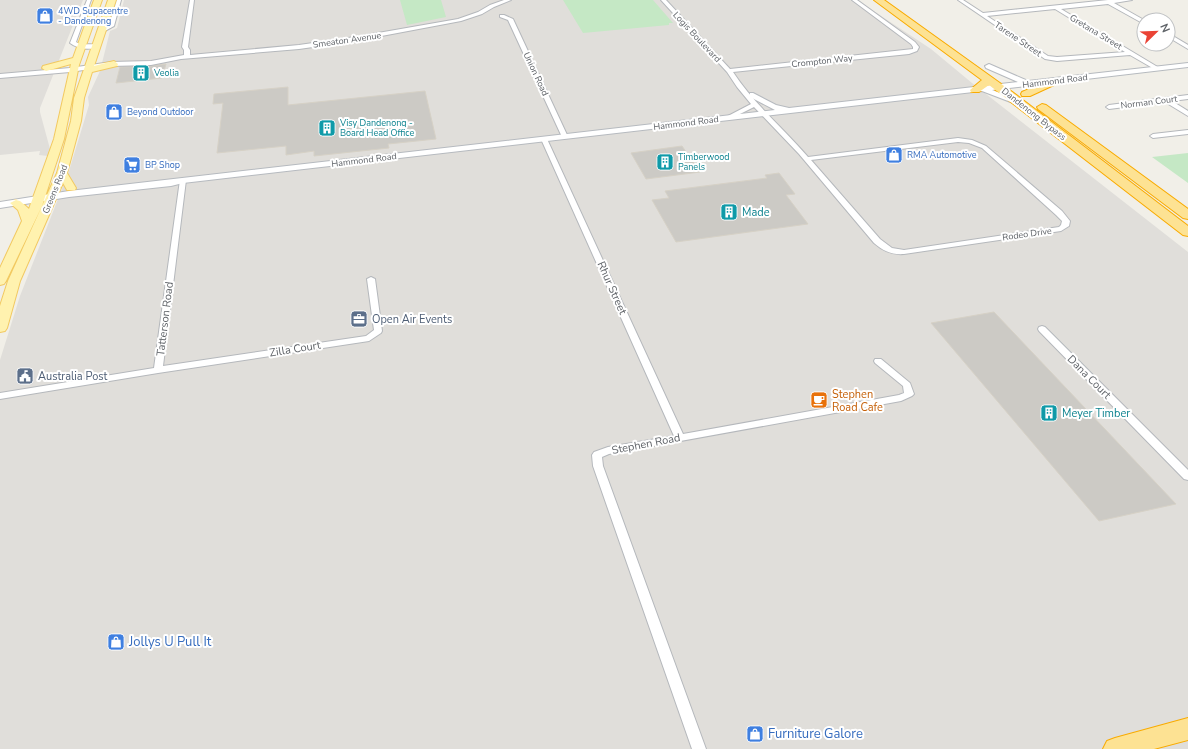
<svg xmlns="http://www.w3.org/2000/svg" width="1188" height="749" font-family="'Nunito Sans',sans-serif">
<rect width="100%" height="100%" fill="#f1efe8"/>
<!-- industrial -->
<path fill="#e0deda" d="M0,0H83L40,108V112L50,149L48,156L39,155L40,151L0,155Z
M124,0H857L931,49L972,83L1188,252V749H0V360L20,296L69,171L89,105L88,97L100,71L110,31L117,28Z"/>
<!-- green -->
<path fill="#c5e8c5" d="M400,0H441L446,17L407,25Z
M563,0H653L673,23H669V25L583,33Z
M1188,153V183L1152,157Z"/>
<!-- building -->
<path fill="#cccac5" stroke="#d6d1c6" d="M166,64L162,78L116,83L120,67L151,66Z
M288,87V105L425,91L436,139L388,144L389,148L314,156V151L286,155V146L217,153L223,103L213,104L214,94Z
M682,146L700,172L646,179L631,153Z
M779,173L795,194L786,195L808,224L676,242L652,200L669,198L665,191L767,178L765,175Z
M994,312L1176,504L1099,521L931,323Z"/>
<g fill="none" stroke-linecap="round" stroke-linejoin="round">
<!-- street casing -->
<g stroke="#b5b8bc" stroke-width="2">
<path id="street" d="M87,0H91L76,42C83,47 92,42 99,46C90,51 78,49 70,43Z
M117,0H121L114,26L103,32H99V30L109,25Z
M190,0H194L188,47L190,50V55L299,45L355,37L458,19L478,12L490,5L504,0H511L494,7L482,14L461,21L355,41L299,49L181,59L151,65L111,66L70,72L0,78V74L70,68L111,62L151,61L184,55V50L182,47Z
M661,0H666L730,69L913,49V47L911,44L852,0H857L915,42L919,47L917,51L909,54L733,72C754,104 783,128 808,157L958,138L972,140L986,146L1062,211L1070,221L1069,226L1061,231L904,254C892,255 883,251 874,243L799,154L754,107L732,118H728V116L751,104L737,87L727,72ZM958,142L969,143L982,148L1056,215L1062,221L1061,225L1059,227L904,250L892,248L880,239L811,160Z
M958,0H963L983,13L1108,0H1132L1114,3L1144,20V24L1108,4L1061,9L1161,69L1156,70L1130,55L1057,61L1045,59ZM1055,9L1125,52L1057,57L1048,56L987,16Z
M500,15H504L513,19L568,137L567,138L562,137L508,20L500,17Z
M1168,33L1188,45V49L1168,37Z
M1188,95V99L1172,101L1188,111V116L1165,102L1109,109L1106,107L1109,105Z
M1188,130V134L1153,138L1150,136L1153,134Z
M544,137L547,139L683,434L899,395L904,393L903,386L875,363L874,361L875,359H881L910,383L914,394L912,396L901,401L609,454L602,457L603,466L706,749H692L593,466L592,455L594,452L608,447L674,436L541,139Z
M183,178L186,180L163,366L366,336L374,330L367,279L371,277L375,279L382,331L381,333L369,341L158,373L0,399V393L154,368L180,180Z
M1042,326L1045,327L1188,470V480L1184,479L1039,331L1038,329L1039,327Z"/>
</g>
<!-- secondary casing -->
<g stroke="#b6babf" stroke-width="2">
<path id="secondary" d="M1188,63V67L992,90L1024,102L1025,104L1021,106L982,91L183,183L171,186L69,197L0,208V202L69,191L775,110L750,97V93H753L776,105L789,108L1018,82L986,68L985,66L989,64L1028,81Z"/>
</g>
<!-- primary casing -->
<g stroke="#f2c960" stroke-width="2">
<path id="primary" d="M94,0H102L79,65L64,139L42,206L6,281L4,284L0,285V268L22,221L18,210L10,203L16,200L20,201L29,209L30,206L54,139L71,64L46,71L42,68L43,66L73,58Z
M108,0H116L94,66L114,61L118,64L117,66L92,72L84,98L81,121L67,173L76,188L75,190H67L63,183L20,281L7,328L5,331L0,332V306L8,281L57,173L71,121L74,98Z"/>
</g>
<!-- highway casing -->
<g stroke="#f9ab00" stroke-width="2">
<path id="highway" d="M874,0H884L1011,91L1188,226V236L1183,235L989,85L979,92H971L970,90L982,80Z
M1052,79L1056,80L1057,82L1056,84L1030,96H1022L1021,94L1022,92Z
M1042,104L1046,105L1188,209V219L1183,218L1038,109L1037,107Z
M1188,718V740L1154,749H1103L1107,741L1115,738Z"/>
</g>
<!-- street -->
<use href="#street" fill="#fff" fill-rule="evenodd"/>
<!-- secondary -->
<use href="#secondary" fill="#fff" fill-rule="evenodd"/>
<!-- primary -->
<use href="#primary" fill="#fff2af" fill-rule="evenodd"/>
<!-- highway -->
<use href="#highway" fill="#fde293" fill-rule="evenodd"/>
</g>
<!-- icons -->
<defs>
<g id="shop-square" transform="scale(0.9)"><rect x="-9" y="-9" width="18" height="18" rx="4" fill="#3f7fe0" stroke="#fff"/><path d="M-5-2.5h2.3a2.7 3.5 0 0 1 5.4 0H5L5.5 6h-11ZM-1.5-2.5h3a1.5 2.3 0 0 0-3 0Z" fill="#fff"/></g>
<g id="building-square" transform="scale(0.9)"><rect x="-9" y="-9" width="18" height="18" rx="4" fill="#0f9aa8" stroke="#fff"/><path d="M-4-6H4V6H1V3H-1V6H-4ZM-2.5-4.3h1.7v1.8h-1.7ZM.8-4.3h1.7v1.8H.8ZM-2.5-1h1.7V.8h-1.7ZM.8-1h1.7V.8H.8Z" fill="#fff"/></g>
<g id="supermarket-square" transform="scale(0.9)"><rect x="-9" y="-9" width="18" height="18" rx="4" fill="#3f7fe0" stroke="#fff"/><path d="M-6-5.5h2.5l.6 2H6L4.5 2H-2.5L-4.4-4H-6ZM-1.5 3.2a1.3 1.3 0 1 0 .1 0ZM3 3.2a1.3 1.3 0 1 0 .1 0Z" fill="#fff"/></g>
<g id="office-square" transform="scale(0.9)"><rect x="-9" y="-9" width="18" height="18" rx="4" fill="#5c6f8a" stroke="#fff"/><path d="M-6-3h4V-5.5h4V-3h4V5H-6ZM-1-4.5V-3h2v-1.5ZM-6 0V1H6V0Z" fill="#fff"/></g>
<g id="civic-square" transform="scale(0.9)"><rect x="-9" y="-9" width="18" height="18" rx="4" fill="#5c6f8a" stroke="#fff"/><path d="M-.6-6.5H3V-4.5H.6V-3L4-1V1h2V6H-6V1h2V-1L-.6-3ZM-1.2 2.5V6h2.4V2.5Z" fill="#fff"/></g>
<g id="cafe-square" transform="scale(0.9)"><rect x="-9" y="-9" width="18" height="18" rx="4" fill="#e8710a" stroke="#fff"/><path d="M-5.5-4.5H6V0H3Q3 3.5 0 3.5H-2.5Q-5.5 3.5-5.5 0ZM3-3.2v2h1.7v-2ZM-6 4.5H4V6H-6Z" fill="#fff"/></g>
</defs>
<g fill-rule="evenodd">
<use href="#shop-square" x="45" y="16"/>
<use href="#building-square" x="141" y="73"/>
<use href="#shop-square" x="114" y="112"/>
<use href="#building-square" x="327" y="128"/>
<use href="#shop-square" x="894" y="155"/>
<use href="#building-square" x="665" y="162"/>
<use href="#supermarket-square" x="132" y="165"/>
<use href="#building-square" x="729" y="212"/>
<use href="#office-square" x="359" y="319"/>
<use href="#civic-square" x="25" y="376"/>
<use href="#cafe-square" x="819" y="400"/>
<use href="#building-square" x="1049" y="413"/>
<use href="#shop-square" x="116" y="642"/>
<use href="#shop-square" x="755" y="734"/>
</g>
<g text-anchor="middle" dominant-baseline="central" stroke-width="4" stroke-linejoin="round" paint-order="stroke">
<!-- far-shop labels -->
<g font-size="9" fill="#366cbe" stroke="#fff" text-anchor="start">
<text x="58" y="11">4WD Supacentre<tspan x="58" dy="10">- Dandenong</tspan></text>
<text x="127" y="112">Beyond Outdoor</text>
<text x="907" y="155">RMA Automotive</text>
<text x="145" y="165">BP Shop</text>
</g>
<!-- far-street labels -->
<g font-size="9" fill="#5f6368" stroke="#fff">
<text transform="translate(1096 32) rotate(31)">Gretana Street</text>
<text transform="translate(697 37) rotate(47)">Logis Boulevard</text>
<text transform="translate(1018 39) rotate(34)">Tarene Street</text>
<text transform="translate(347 40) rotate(-8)">Smeaton Avenue</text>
<text transform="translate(822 61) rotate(-6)">Crompton Way</text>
<text transform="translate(536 74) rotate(65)">Union Road</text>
<text transform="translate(1055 81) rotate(-7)">Hammond Road</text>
<text transform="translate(1149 102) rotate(-7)">Norman Court</text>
<text transform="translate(1034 114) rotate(38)">Dandenong Bypass</text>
<text transform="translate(686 123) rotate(-7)">Hammond Road</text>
<text transform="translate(364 160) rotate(-7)">Hammond Road</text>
<text transform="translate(55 189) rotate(-68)">Greens Road</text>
<text transform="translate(1027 234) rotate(-8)">Rodeo Drive</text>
</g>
<!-- far-culture labels -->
<g font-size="9" fill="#0d838f" stroke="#fff" text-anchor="start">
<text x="154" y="73">Veolia</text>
<text x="340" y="123">Visy Dandenong -<tspan x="340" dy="10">Board Head Office</tspan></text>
<text x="678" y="157">Timberwood<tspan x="678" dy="10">Panels</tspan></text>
</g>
<!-- culture labels -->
<g font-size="11" fill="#0d838f" stroke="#fff" text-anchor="start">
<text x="742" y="212">Made</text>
<text x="1062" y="413">Meyer Timber</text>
</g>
<!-- street labels -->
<g font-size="11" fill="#5f6368" stroke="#fff">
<text transform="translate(612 288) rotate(66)">Rhur Street</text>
<text transform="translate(165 319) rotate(-83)">Tatterson Road</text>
<text transform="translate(295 349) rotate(-9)">Zilla Court</text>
<text transform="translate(1089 377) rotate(45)">Dana Court</text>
<text transform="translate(646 444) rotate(-11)">Stephen Road</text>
</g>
<!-- service labels -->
<g font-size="11" fill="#4e5e75" stroke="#fff" text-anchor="start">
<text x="372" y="319">Open Air Events</text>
<text x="38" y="376">Australia Post</text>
</g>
<!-- food labels -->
<g font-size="11" fill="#c56008" stroke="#fff" text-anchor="start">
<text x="832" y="394">Stephen<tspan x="832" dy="13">Road Cafe</tspan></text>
</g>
<!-- near-shop labels -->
<g font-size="13" fill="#366cbe" stroke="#fff" text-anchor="start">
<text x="129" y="642">Jollys U Pull It</text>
<text x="768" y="734">Furniture Galore</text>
</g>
</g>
<!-- north arrow -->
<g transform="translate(1156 32) rotate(67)"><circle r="19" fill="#ffffff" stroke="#bfc1c3"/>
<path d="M0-3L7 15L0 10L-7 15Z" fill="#ea4335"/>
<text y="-6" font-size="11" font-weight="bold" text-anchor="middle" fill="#5f6368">N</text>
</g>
</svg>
